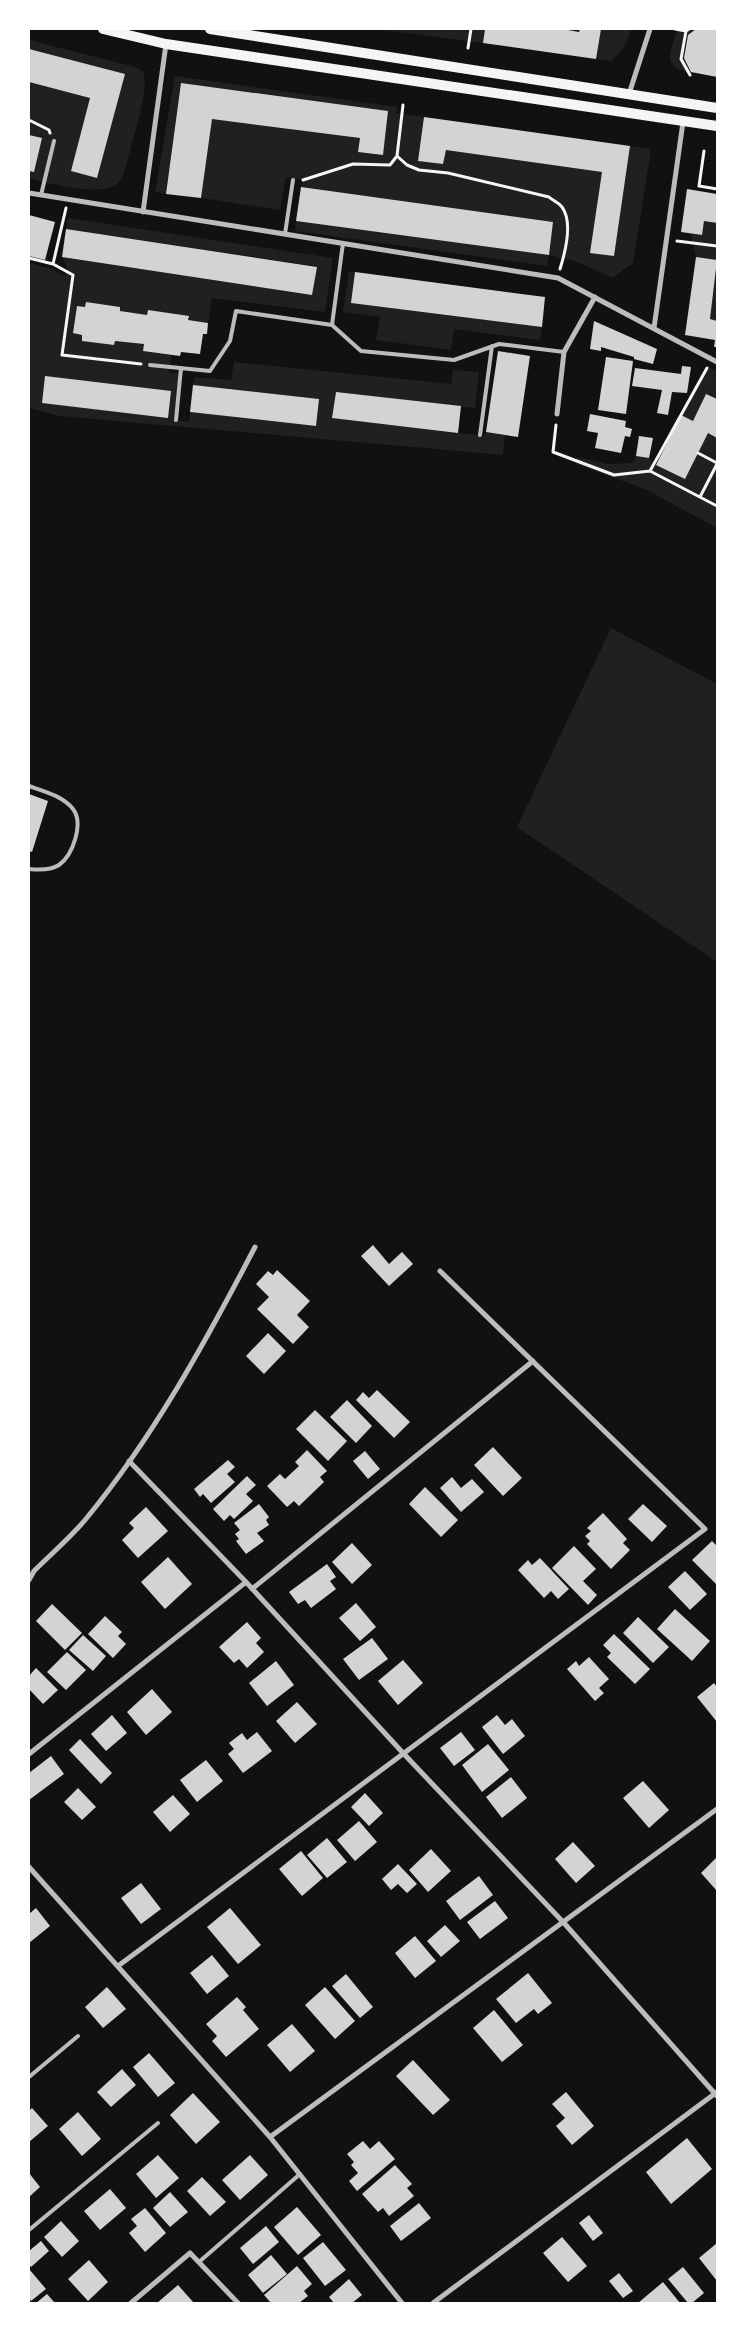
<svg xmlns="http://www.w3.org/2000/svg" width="746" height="2332" font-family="Overpass,sans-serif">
<rect width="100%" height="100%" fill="#111"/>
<!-- green -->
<path fill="#202020" d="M377,29H485L483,43Z
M601,29H631L624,48L611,61L596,59Z
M677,29H696L688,35L684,58L691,72C660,67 671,53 677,29Z
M29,40L135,67L144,72C147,94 139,115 134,136C130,148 126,174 118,183C105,198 46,183 29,178V171L34,172L41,138L29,135V82L90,98L71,171L97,178L110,70L29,49Z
M175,76L397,107L396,113L424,117L418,161L443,164L446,150L602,172L591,253L614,256L630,146L651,149L633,263L613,278L575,261L549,255L547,266L295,231L296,221L548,255L553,222L301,187L303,180L286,177L280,210L201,198L212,119L360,138L358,152L383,155L388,111L181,83L166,194L155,192Z
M68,218L333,258L325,312L212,298L208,323L188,320L189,317L148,310L147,315L120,311V307L86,302L85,307L77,306L73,333L82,335V341L114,345L115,341L144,344L143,351L172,355L169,372L179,374L174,420L189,422L190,412L316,426L319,399L193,385L195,377L231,380L234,362L451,384L453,370L479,372L475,408L336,392L332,418L485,436L486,432L505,435L503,455L60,416L29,408V263L52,269L65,276L67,267L62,257L312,295L316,266L66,229Z
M704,221L717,223V260L696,257L691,234L702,235Z
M717,265V321L710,319Z
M349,271L355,272L352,303L542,327L540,340L454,329L451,350L376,340L380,317L343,312Z
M709,367L717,372V399L706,394L693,421L681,415Z
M708,433L717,438V528L645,489L576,464L577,457L608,464L632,463L636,456L649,458L656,465Z
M611,628L717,684V962L517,827Z"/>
<!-- building -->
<path fill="#d3d3d3" d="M485,29H563L579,32L580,29H601L596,59L483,43Z
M696,29H717V77L691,72L684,58L688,35Z
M29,49L125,74L97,178L71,171L90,98L29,82Z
M181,83L388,111L383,155L358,152L360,138L212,119L201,198L166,194Z
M424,117L630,146L614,256L590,253L602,172L446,150L443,164L418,161Z
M29,135L42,138L34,172L29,171Z
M301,187L553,222L549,255L296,221Z
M687,189L717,194V223L704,221L702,235L681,232Z
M29,215L55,222L45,260L29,256Z
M66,229L317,267L312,295L62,257Z
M696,257L717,260L710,319L717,321V347H714L715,340L685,335Z
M355,272L545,297L542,327L351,303Z
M86,302L120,307V311L147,315L148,310L189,316L188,320L208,323L207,334H203L200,354L181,352L180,356L143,351L144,344L115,341L114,345L82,341V335L73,333L77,306L85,307Z
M594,321L657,349L653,364L634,359V357L601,347V351L590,349Z
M498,351L530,356L518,437L486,432Z
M606,357L633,361L626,414L598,410Z
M682,366L691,367L687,393L672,392L668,415L657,413L662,390L632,386L635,368L681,374Z
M45,376L171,391L168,418L42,403Z
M193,385L319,399L316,426L190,412Z
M336,392L461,406L458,433L332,418Z
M706,394L717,399V438L708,433L685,479L656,465L681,415L693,421Z
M590,414L626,421L625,427L632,429L630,437L625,436L621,453L595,448L598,433L587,431Z
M639,436L653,438L649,458L636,456Z
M29,794L48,801L32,852L29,851Z
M373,1245L389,1264L402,1252L413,1264L389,1286L361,1256Z
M277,1270L310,1301L297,1315L309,1327L293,1344L257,1309L269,1297L256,1284L268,1271L273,1275Z
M268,1333L286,1351L264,1374L246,1356Z
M377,1390L410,1422L394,1438L356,1400L363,1392L369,1398Z
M347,1400L372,1426L356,1443L330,1417Z
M315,1410L347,1441L328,1461L296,1429Z
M493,1447L522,1478L503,1496L474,1465Z
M307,1450L327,1471L320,1477L324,1482L299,1506L294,1501L287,1507L267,1486L280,1474L285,1479L299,1466L295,1462Z
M365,1451L380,1469L368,1479L353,1461Z
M228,1460L235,1467L227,1474L235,1482L211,1503L203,1494L200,1497L194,1489Z
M247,1476L256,1485L246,1494L253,1501L234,1519L230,1515L224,1521L213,1509Z
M452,1477L461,1488L472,1479L484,1492L461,1512L440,1488Z
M425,1487L458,1520L441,1537L409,1504Z
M259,1504L269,1517L266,1520L269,1525L257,1533L264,1541L246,1554L236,1541L239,1539L235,1534L240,1530L234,1523Z
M643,1504L667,1526L652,1542L628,1519Z
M146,1507L168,1531L138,1558L122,1540L134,1528L129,1523Z
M603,1513L627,1539L623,1543L630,1550L611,1569L587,1544L590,1541L585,1536L591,1531L587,1528Z
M712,1541L717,1546V1582L716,1584L692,1560Z
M352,1543L372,1565L352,1584L332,1562Z
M574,1546L596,1569L583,1581L597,1595L588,1605L552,1568Z
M168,1557L192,1584L165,1609L141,1582Z
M540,1558L569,1589L558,1599L551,1591L544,1598L518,1570L528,1560L532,1565Z
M327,1564L336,1577L330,1581L336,1589L311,1608L305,1600L298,1604L289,1592Z
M685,1571L707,1594L690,1610L668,1587Z
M356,1603L376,1627L360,1641L339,1618Z
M52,1604L82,1633L65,1650L36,1621Z
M675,1609L710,1641L692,1661L657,1629Z
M105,1616L122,1632L118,1636L126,1644L113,1658L88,1634Z
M638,1617L669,1647L653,1663L623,1633Z
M247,1622L261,1638L256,1643L264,1652L247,1668L239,1659L234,1663L219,1647Z
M614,1634L650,1669L635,1684L607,1657L611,1653L603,1645Z
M83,1635L106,1656L93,1671L69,1650Z
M372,1638L388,1659L359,1680L343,1659Z
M67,1652L86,1670L66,1690L47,1672Z
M589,1657L609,1679L599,1688L604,1693L595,1701L567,1669L576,1661L579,1666Z
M403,1660L423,1683L398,1705L378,1681Z
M276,1661L294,1685L267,1706L249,1683Z
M36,1668L58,1690L43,1704L29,1689V1676Z
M714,1683L717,1687V1722L697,1697Z
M152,1689L172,1712L146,1735L127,1712Z
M297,1702L317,1724L295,1743L276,1721Z
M112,1715L127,1733L106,1751L91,1734Z
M497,1715L505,1725L512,1719L525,1736L503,1754L482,1727Z
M257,1732L272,1751L243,1773L228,1754L234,1749L229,1743L242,1733L247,1740Z
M461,1732L475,1750L454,1766L440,1748Z
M80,1739L112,1773L101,1784L69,1750Z
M488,1744L509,1770L482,1792L462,1765Z
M51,1756L64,1774L29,1800V1773Z
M206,1760L223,1781L197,1802L180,1780Z
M511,1777L527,1798L502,1818L486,1797Z
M643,1781L669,1810L649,1828L623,1798Z
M78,1788L96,1807L82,1820L64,1802Z
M365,1793L383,1813L369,1826L351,1807Z
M173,1795L190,1814L170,1832L153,1812Z
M359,1821L377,1842L355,1861L337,1840Z
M327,1838L347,1862L327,1878L307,1855Z
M573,1842L595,1866L576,1883L555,1859Z
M431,1849L451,1871L428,1892L409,1870Z
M301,1851L323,1878L302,1896L279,1869Z
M717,1857V1891L701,1873Z
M398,1864L417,1884L407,1893L398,1884L391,1890L382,1879Z
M479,1876L493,1895L460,1920L446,1901Z
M141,1883L161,1909L141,1924L121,1898Z
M495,1901L508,1918L480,1939L467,1922Z
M36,1908L50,1926L29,1943V1914Z
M230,1908L261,1945L238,1964L207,1927Z
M445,1925L460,1941L441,1957L427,1941Z
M415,1936L436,1961L415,1978L395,1953Z
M212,1955L229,1976L207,1994L190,1973Z
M528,1973L552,2003L538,2014L534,2009L516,2023L496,1999Z
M346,1974L373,2007L360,2018L332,1986Z
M107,1987L126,2009L103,2028L85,2007Z
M325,1987L355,2021L335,2039L305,2005Z
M237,1997L246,2007L243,2010L259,2029L226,2057L212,2041L217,2036L206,2024Z
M494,2010L523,2045L502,2062L473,2028Z
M292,2024L315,2051L290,2072L267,2045Z
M149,2053L175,2083L158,2097L133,2067Z
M413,2060L450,2100L433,2115L396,2076Z
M122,2069L136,2085L111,2107L97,2092Z
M566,2092L594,2126L572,2145L556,2126L565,2118L552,2104Z
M193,2093L220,2122L196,2144L170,2115Z
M32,2108L48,2126L29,2142V2111Z
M78,2112L101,2139L82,2156L59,2129Z
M687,2138L712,2169L671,2204L646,2172Z
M363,2141L370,2149L379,2141L395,2159L357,2191L349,2181L358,2173L351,2165L354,2162L347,2154Z
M158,2155L179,2178L156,2198L136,2174Z
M250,2155L268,2175L240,2200L222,2180Z
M395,2165L412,2184L407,2188L414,2196L389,2216L383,2208L378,2212L362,2194Z
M29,2173L40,2187L29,2197Z
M202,2177L226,2202L210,2216L187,2191Z
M110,2189L126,2208L100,2230L84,2211Z
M170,2192L188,2212L170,2227L153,2208Z
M419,2203L431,2218L401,2241L390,2226Z
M297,2207L321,2235L298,2255L274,2227Z
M145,2208L166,2233L145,2252L129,2233L137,2226L131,2219Z
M589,2215L603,2233L593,2241L579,2223Z
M61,2221L79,2241L62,2257L44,2237Z
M266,2226L279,2242L253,2264L240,2248Z
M562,2237L587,2266L568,2282L543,2253Z
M41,2241L49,2251L31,2267L29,2265V2251Z
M323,2242L346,2270L325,2286L303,2258Z
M717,2243V2281L699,2258Z
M271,2255L287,2274L263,2293L248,2275Z
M89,2260L108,2282L88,2301L68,2279Z
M297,2266L312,2284L304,2291L308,2296L299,2303H271L264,2295Z
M683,2267L704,2293L692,2303H688L668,2279Z
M29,2269L46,2289L31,2301L29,2298Z
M619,2273L633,2291L623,2298L609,2281Z
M349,2279L362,2295L352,2303H334L329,2297Z
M663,2282L680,2303H638Z
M178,2285L194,2303H157Z
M47,2294L55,2303H36Z"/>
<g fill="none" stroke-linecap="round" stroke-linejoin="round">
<!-- path -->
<path stroke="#f5f5f5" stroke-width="3" d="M675,29L686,31
M689,29L686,31L681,59L690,75
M468,48L471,29
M29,120L49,130L50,133
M704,151L699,186L717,189
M397,156L407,165L419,170L448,173L549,197C552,200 559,203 562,207C573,222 565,253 560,269
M303,180L353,164L390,165L397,156L403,105
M66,208L53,264L73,275L62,355L141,364
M677,241L717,246
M29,258L53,264
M556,425L553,452L614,475L650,471L717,506
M698,453L717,463
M650,471L707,368
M700,497L717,464"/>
<!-- service -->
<path stroke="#bcbcbc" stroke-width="4" d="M41,195L54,141
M285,234L293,180
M332,325L343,243
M150,365L210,371L230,341L236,311L332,325L361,351L454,360L499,344L564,352
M176,420L181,368
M480,435L492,346
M29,786C43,791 63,796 73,809C84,823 73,855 59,865C51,870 38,870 29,869
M29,2077L78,2036
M29,2230L158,2123
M199,2262L300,2174"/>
<!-- minor -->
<path stroke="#bcbcbc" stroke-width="5" d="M629,94L650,29
M29,193L558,278L717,362
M143,212L166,44
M654,328L683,122
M557,414L564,352L595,297
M129,1461L246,1582L403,1753L564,1923L717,2096
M29,1580L34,1571C51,1554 70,1538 85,1520C153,1438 206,1341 255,1247
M252,1589L533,1361
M29,1754L246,1582
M29,1867L270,2137L402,2303
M118,1966L705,1529L440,1271
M270,2137L717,1809
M131,2303L190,2253L238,2303
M433,2303L717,2092"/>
<!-- secondary -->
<path stroke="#f5f5f5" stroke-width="10" d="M103,29L166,44L717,126
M210,29L717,108"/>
</g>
<!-- border -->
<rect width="746" height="2332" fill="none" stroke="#ffffff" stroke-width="60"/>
</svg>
